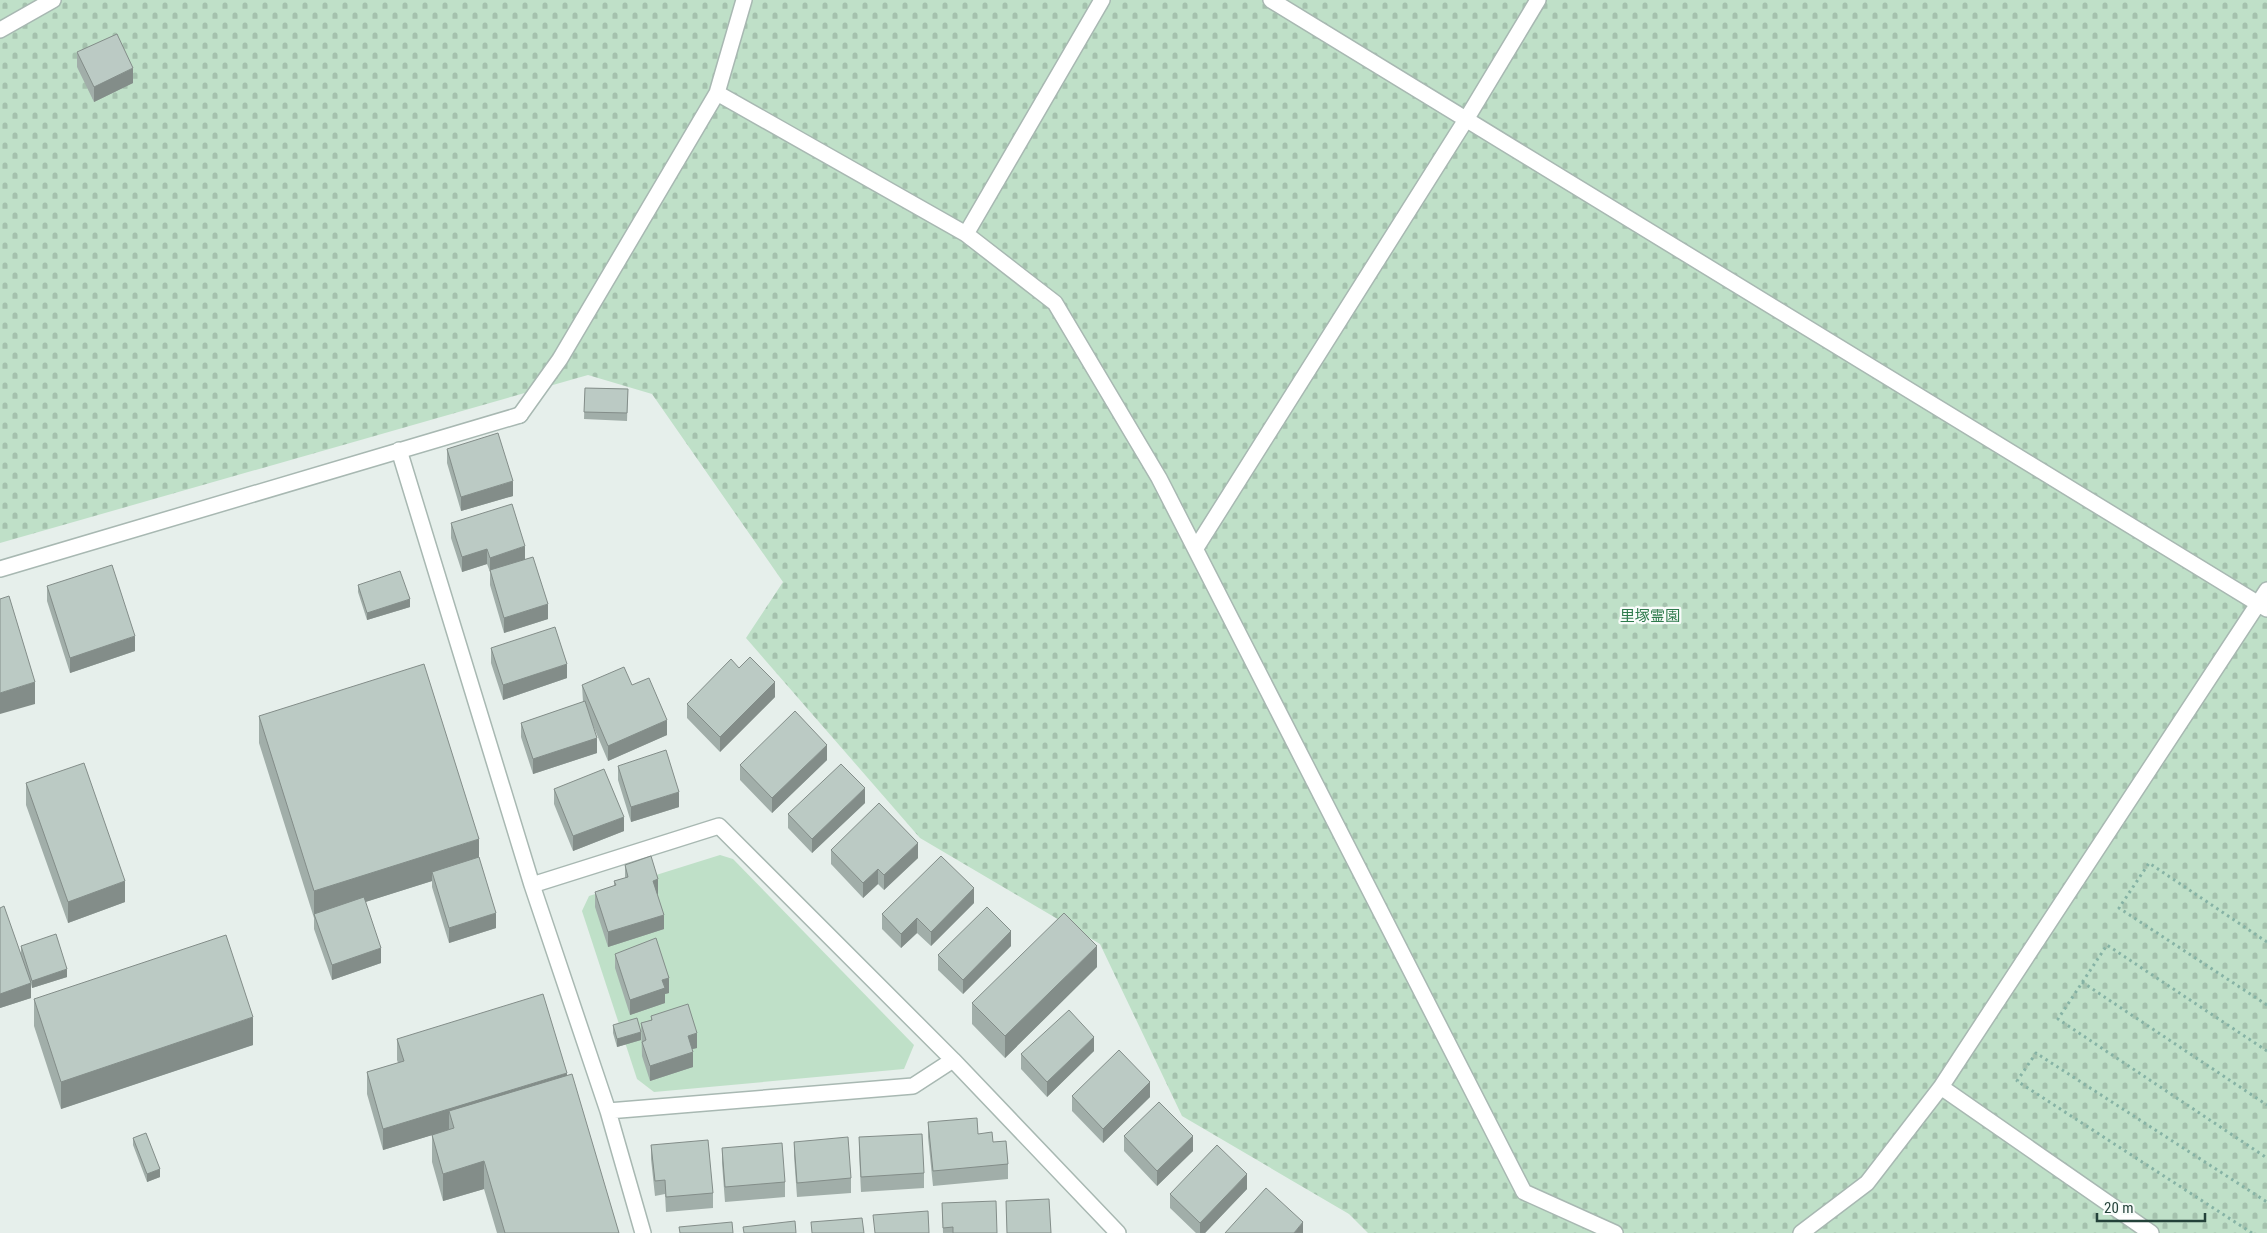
<svg xmlns="http://www.w3.org/2000/svg" width="2267" height="1233" font-family="'Roboto Condensed','Noto Sans JP',sans-serif">
<defs>
<pattern id="cemetery-stones" width="16" height="16" patternUnits="userSpaceOnUse" patternTransform="scale(1.25)"><rect width="16" height="16" fill="#bfe0c8"/><path d="M2 7V4a2 2 0 0 1 4 0v3zM10 15v-3a2 2 0 0 1 4 0v3z" fill="#a4c1ad"/></pattern>
</defs>
<rect width="100%" height="100%" fill="#e6efeb"/>
<!-- green -->
<path fill="#bfe0c8" d="M720,855L733,859L914,1045L904,1069L654,1092L637,1079L582,911L589,896Z"/>
<!-- cemetery -->
<path fill="url(#cemetery-stones)" d="M0,0H2267V1233H1368L1349,1214L1182,1116L1100,944L920,838L746,638L783,582L652,394L588,375L0,543Z"/>
<g fill="none" stroke-linecap="round" stroke-linejoin="round">
<!-- lane casing -->
<g stroke="#a8b8b2" stroke-width="18">
<path id="lane" d="M1271,0L2267,609
M717,93L966,234L1055,303L1159,478L1524,1192L1615,1233
M966,234L1102,0
M520,415L560,359L717,93L744,0
M1196,548L1467,118L1538,0
M1801,1233L1867,1183L1941,1087
M2151,1233L1941,1087L2267,590"/>
</g>
<!-- street casing -->
<g stroke="#a8b8b2" stroke-width="18">
<path id="street" d="M0,30L53,0
M399,450L532,885L608,1111L643,1233
M0,569L520,415
M532,885L719,826L953,1060L1118,1233
M608,1111L913,1086L953,1060"/>
</g>
<!-- path -->
<path stroke="#86b3a5" stroke-width="3" stroke-dasharray="2.5 4" stroke-linecap="butt" d="M2267,942L2149,863L2119,908L2267,1005
M2082,982L2267,1105
M2267,1051L2107,945L2058,1019L2267,1158
M2252,1233L2017,1081L2036,1053L2267,1202"/>
<!-- lane -->
<use href="#lane" stroke="#fff" stroke-width="15"/>
<!-- street -->
<use href="#street" stroke="#fff" stroke-width="15"/>
</g>
<!-- wall -->
<path fill="#a1aea9" d="M77,52L133,83L94,102L77,67Z
M585,388L628,389L627,421L584,419Z
M447,449L513,496L461,511L447,463Z
M451,523L525,559L548,619L504,633L490,585V572L487,564L462,572L451,538Z
M358,585L410,607L367,620L358,592Z
M47,586L135,651L70,673L47,601Z
M491,648L567,678L503,700L491,663Z
M739,668L775,697L720,752L687,718V704Z
M582,685H632L667,735L608,761L592,723L597,753L533,774L521,737V723L583,702Z
M259,716L479,857L496,928L449,943L432,887V881L365,902L381,963L332,980L314,929V918L259,743Z
M827,760L772,813L740,780V765Z
M618,766L679,807L631,822L618,780Z
M26,783L125,902L68,923L26,805Z
M554,789L624,831L573,851L554,804Z
M865,803L812,853L788,828V814Z
M831,850L918,858L884,890L878,884L863,898L831,864Z
M625,865L658,894H657L664,929L608,947L595,907V892L614,886V881L625,878Z
M974,903L931,946L917,933L901,948L882,929V914Z
M0,908L21,954V946L67,977L32,988L31,984V998L0,1008Z
M1011,946L963,994L938,970V955Z
M615,954L669,993L665,994V1003L630,1015L615,968Z
M1097,967L1005,1058L972,1024V1003Z
M34,999L253,1045L61,1109L34,1026Z
M651,1016L697,1048L692,1049L693,1067L650,1081L642,1056L641,1023L651,1020Z
M613,1025L641,1040L617,1047L613,1033Z
M397,1039L567,1076L619,1233H497L484,1189L443,1201L432,1162V1135L383,1150L367,1094V1072L398,1063L397,1060Z
M1094,1051L1047,1097L1021,1069V1054Z
M1072,1096L1150,1097L1103,1143L1072,1111Z
M928,1122L978,1134L993,1142L1008,1164V1179L933,1186L928,1137Z
M1124,1136L1193,1151L1157,1186L1124,1151Z
M859,1137L924,1173V1188L861,1192L859,1152Z
M133,1138L160,1177L147,1182L133,1145Z
M794,1142L851,1178V1193L797,1197L794,1156Z
M651,1145L713,1193V1208L666,1212L665,1194L655,1196L651,1159Z
M722,1148L785,1182V1197L725,1202L722,1163Z
M1247,1189L1205,1233H1196L1170,1208V1194Z
M1006,1201L1051,1233H1007Z
M942,1203L997,1233H943Z"/>
<!-- shaded-wall -->
<path fill="#838d89" d="M133,68V83L94,102V87Z
M513,481V496L461,511V497Z
M525,546V561L490,572V558Z
M487,549V564L462,572V557Z
M410,599V607L367,620V613Z
M548,604V619L504,633V618Z
M135,636V651L70,673V658Z
M567,664V678L503,700V685Z
M35,682V704L0,714V693Z
M775,682V697L720,752V737Z
M667,720V735L608,761V746Z
M597,738V753L533,774V759Z
M827,745V760L772,813V798Z
M865,788V803L812,853V839Z
M679,792V807L631,822V807Z
M624,817V831L573,851V836Z
M479,839V866L432,872V881L315,918L314,914V918V891Z
M918,843V858L884,890V875Z
M878,869V884L863,898V883Z
M658,879V894L653,896V881Z
M125,881V902L68,923V902Z
M974,888V903L931,946V932Z
M496,913V928L449,943V928Z
M664,915V929L608,947V932Z
M917,918V933L901,948V934Z
M1011,931V946L963,994V980Z
M1097,946V967L1005,1058V1036Z
M381,948V963L332,980V965Z
M67,969V977L32,988V981Z
M669,978V993L665,994V1003L630,1015V1000L662,980Z
M31,983V998L0,1008V994Z
M253,1017V1045L61,1109V1082Z
M641,1032V1040L617,1047V1039Z
M697,1033V1048L688,1050V1036Z
M1094,1037V1051L1047,1097V1082Z
M693,1052V1067L650,1081V1066Z
M567,1073V1094L449,1111V1130L383,1150V1129Z
M1150,1082V1097L1103,1143V1129Z
M1193,1136V1151L1157,1186V1171Z
M484,1161V1189L443,1201V1174Z
M160,1169V1177L147,1182V1174Z
M1247,1174V1189L1205,1233H1200V1223Z
M1303,1222V1233H1294Z"/>
<!-- building -->
<path fill="#bbcac4" stroke="#838d89" d="M117,34L133,68L94,87L77,52Z
M585,388L628,389L627,413L584,412Z
M498,433L513,481L461,497L447,449Z
M512,504L525,546L490,558L487,549L462,557L451,523Z
M533,557L548,604L504,618L490,570Z
M112,565L135,636L70,658L47,586Z
M400,571L410,599L367,613L358,585Z
M9,596L35,682L0,693V599Z
M555,627L567,664L503,685L491,648Z
M750,657L775,682L720,737L687,704L731,659L739,668Z
M424,664L479,839L314,891L259,716Z
M624,667L632,685L649,678L667,720L608,746L582,685Z
M585,701L597,738L533,759L521,723Z
M795,711L827,745L772,798L740,765Z
M666,750L679,792L631,807L618,766Z
M84,763L125,881L68,902L26,783Z
M841,764L865,788L812,839L788,814Z
M604,769L624,817L573,836L554,789Z
M879,803L918,843L884,875L878,869L863,883L831,850Z
M651,856L658,879L653,881L664,915L608,932L595,892L616,885L614,881L628,877L625,865Z
M941,856L974,888L931,932L917,918L901,934L882,914Z
M479,857L496,913L449,928L432,872Z
M364,897L381,948L332,965L314,914Z
M4,906L31,983L0,994V908Z
M987,907L1011,931L963,980L938,955Z
M1064,913L1097,946L1005,1036L972,1003Z
M56,934L67,969L32,981L21,946Z
M226,935L253,1017L61,1082L34,999Z
M656,938L669,978L662,980L665,988L630,1000L615,954Z
M543,994L567,1073L383,1129L367,1072L404,1061L397,1039Z
M688,1004L697,1033L688,1036L693,1052L650,1066L642,1042L646,1040L641,1023L652,1020L651,1016Z
M1069,1010L1094,1037L1047,1082L1021,1054Z
M637,1018L641,1032L617,1039L613,1025Z
M1119,1050L1150,1082L1103,1129L1072,1096Z
M572,1074L619,1233H505L484,1161L443,1174L432,1135L454,1128L449,1111Z
M1159,1102L1193,1136L1157,1171L1124,1136Z
M977,1118L978,1134L992,1132L993,1142L1006,1141L1008,1164L933,1171L928,1122Z
M146,1133L160,1169L147,1174L133,1138Z
M922,1134L924,1173L861,1177L859,1137Z
M848,1137L851,1178L797,1183L794,1142Z
M708,1140L713,1193L666,1197L665,1180L655,1181L651,1145Z
M782,1143L785,1182L725,1187L722,1148Z
M1217,1145L1247,1174L1200,1223L1170,1194Z
M1266,1188L1303,1222L1294,1233H1225Z
M1049,1199L1051,1233H1007L1006,1201Z
M996,1201L997,1233H953V1227L943,1228L942,1203Z
M928,1211L929,1233H875L873,1215Z
M862,1218L864,1233H812L811,1222Z
M795,1221L796,1233H744L743,1227Z
M732,1222L733,1233H680L679,1227Z"/>
<g text-anchor="middle" dominant-baseline="central" stroke-width="4.5" stroke-linejoin="round" paint-order="stroke">
<!-- park labels -->
<g font-size="15" fill="#2d7a4b" stroke="#f7fbf9">
<text x="1650" y="616">里塚霊園</text>
</g>
</g>
<!-- scale -->
<path d="M2097 1213v8h108v-8" fill="none" stroke="#24423a" stroke-width="2.5"/>
<text x="2104" y="1213" font-size="15" fill="#24423a" stroke="#f7fbf9" stroke-width="4" paint-order="stroke">20 m</text>
</svg>
